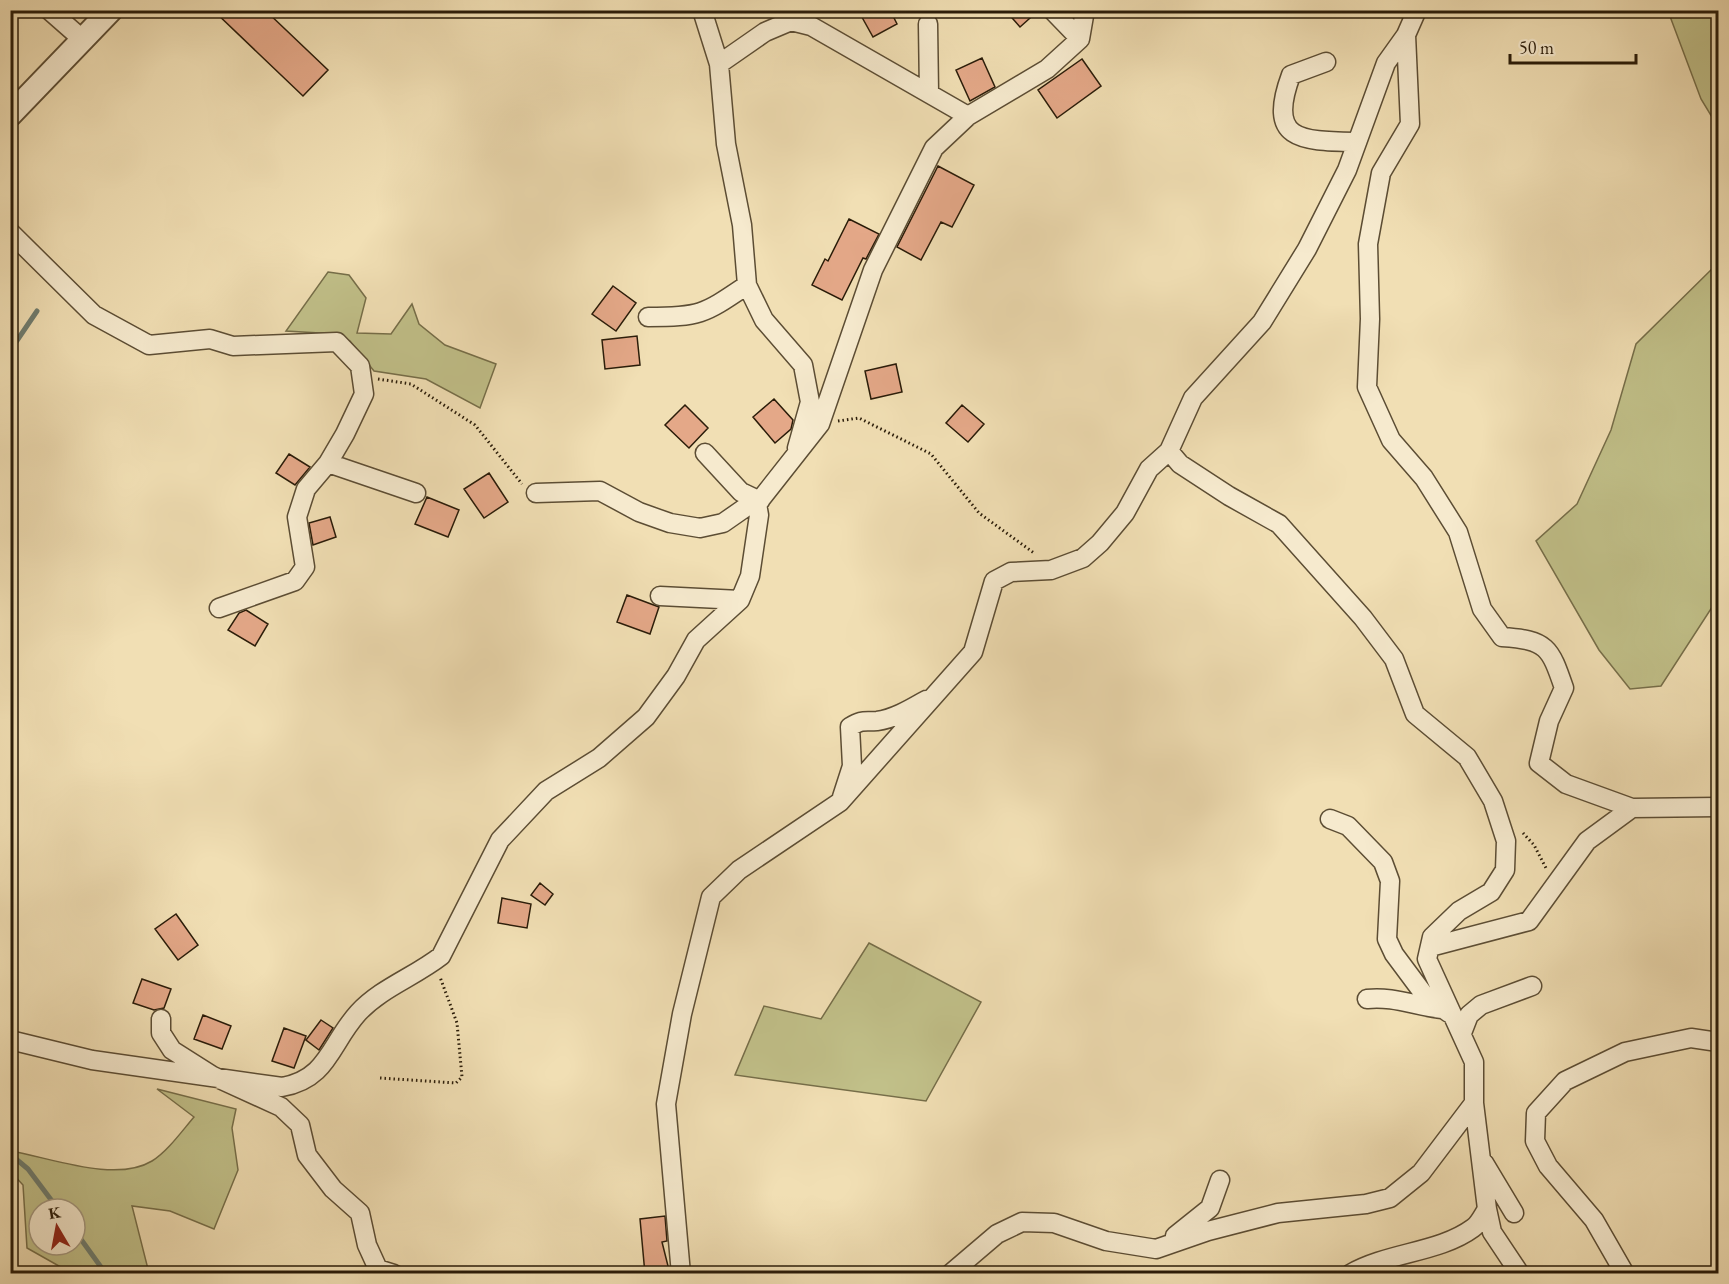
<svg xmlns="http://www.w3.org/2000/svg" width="1729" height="1284" font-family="'EB Garamond',serif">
<rect width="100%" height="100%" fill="#f1dfb4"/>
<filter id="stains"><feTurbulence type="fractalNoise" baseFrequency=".00333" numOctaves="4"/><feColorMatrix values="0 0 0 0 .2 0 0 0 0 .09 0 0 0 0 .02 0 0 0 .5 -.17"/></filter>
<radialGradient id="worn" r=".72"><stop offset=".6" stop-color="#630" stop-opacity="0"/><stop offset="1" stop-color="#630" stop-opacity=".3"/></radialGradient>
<!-- green -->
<path fill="#c1c089" stroke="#766e49" stroke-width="1.5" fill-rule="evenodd" d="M1668,11H1718V127L1701,99Z
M1718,263V598L1661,686L1630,689L1599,650L1536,541L1577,504L1611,430L1636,344Z
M328,272L349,275L366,298L357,333L391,334L412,304L419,324L445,345L496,364L480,408L426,379L374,371L350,341L337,334L286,331Z
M869,943L981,1002L926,1101L735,1075L764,1006L821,1019Z
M157,1089L236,1109L232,1128L238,1170L214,1229L170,1211L132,1206L149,1273H66V1270L27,1248L23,1185L11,1172V1151C51,1158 116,1183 152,1161C167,1152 182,1131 194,1117ZM39,1209H75V1245H39Z"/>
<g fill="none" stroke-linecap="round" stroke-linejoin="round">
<!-- stream -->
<path stroke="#6e7c6f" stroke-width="5" d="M10,358L16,342L37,311
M10,1154L28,1169L58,1209
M75,1231L106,1274"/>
</g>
<!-- building -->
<path fill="#e4a888" stroke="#2a1c09" stroke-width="1.5" d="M213,10H265L328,70L303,96Z
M858,10H890L897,24L873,37Z
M1005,10H1039L1020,27Z
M982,58L995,87L970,101L956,70Z
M1082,59L1101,86L1057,118L1038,90Z
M938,166L974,185L952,227L941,222L921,260L897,247Z
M849,219L879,234L866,259L863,258L842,300L812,285L825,259L828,261Z
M613,286L636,303L616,331L592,314Z
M637,336L640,365L605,369L602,340Z
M896,364L902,392L871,399L865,371Z
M774,399L793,420L791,429L775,443L753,417Z
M685,405L708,428L689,448L665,425Z
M962,405L984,424L968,442L946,423Z
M289,454L310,467L295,485L276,473Z
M489,473L508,502L484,518L464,489Z
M427,497L459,510L448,537L415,524Z
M330,517L336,537L313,545L309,523Z
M627,595L659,607L650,634L617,622Z
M246,610L268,624L255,646L228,630L239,613Z
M540,883L553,894L545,905L531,895Z
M502,898L531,904L527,928L498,923Z
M176,914L198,945L178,960L155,929Z
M142,979L171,989L164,1008L154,1010L133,1003Z
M203,1015L231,1026L222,1049L194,1039Z
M321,1020L333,1028L319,1050L306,1040Z
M284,1028L306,1036L294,1068L272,1061Z
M665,1216L667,1241L662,1242L670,1274H645L640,1219Z"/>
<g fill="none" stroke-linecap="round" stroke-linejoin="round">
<!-- minor casing -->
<g stroke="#5c4d34" stroke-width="21">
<path id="minor" d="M49,10L82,39
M702,10L719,64L726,144L742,225L747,285L764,320L803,365L810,402L797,448
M1052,10L1080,39
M928,24L929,93
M1406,35L1410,124L1381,173L1368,244L1370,319L1367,387L1391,440L1424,478L1458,532L1482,609L1502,637C1547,640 1550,647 1564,688L1549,721L1539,763L1566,784L1632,808
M1326,62L1291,75C1267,140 1299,141 1355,142
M719,64L765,32L791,21L811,26L968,116
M10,232L94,315L149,345L210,339L233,346L337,342L360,366L364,394L345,434L328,463L306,489L297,517L305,567L295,581L219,608
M648,317C701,317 704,314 747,285
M705,453L741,492L760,501
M328,463L416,493
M536,493L600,491L639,512L670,523L700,528L723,523L746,507L757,504
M660,596L740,600
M842,797L852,766L850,727C863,719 864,722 877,721C894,719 912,708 926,700
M1330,819L1348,826L1383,862L1390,881L1387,939L1394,954L1426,997L1449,1013
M1430,947L1529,921L1587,841L1632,808L1718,807
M1367,999C1393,996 1415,1006 1442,1009
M161,1019V1033L172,1050L213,1076L281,1107L300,1125L307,1155L333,1189L360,1213L367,1245L378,1269L394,1274
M1462,1033L1469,1015L1481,1005L1532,986
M10,1040L92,1060L282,1087C328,1079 330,1044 358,1013C381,988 414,977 441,956L500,840L546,791L599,758L646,717L676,676L696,640L740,600L750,576L759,515L757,504L820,424L873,270L934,148L968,116L1047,69L1080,39L1085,10
M1484,1163L1514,1213
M1487,1209L1492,1232L1520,1274
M1175,1236L1210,1208L1220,1180
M681,1274L666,1104L682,1014L711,897L739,870L840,802L973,652L994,581L1011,572L1051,570L1083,558L1100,543L1125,513L1149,469L1169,451
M950,1274L997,1234L1022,1222L1054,1223L1106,1241L1156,1249L1208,1231L1278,1213L1366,1204L1390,1198L1421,1173L1474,1103V1062L1427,959L1432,937L1459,911L1491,892L1505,870L1506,841L1493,801L1467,757L1415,714L1394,659L1363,618L1279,524L1229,496L1180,464L1169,451L1193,398L1262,322L1307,249L1347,170L1386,63L1406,35L1417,10
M1350,1274C1388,1252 1439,1253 1473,1228C1479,1224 1483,1215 1487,1209L1474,1103
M1625,1274L1594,1220L1548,1166L1535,1141L1536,1113L1565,1081L1625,1052L1691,1038L1718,1042"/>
</g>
<!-- tertiary casing -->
<g stroke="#5c4d34" stroke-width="26">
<path id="tertiary" d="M10,115L111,10"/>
</g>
<!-- path -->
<path stroke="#2a1c09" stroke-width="3" stroke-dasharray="1.5 3" stroke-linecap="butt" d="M10,72L17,79
M378,379L411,384L475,425L522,484
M838,421L859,418L931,454L979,513L1034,553
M1523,833L1534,845L1547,870
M380,1078L456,1083L462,1077L457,1023L440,977"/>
<!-- minor -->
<use href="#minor" stroke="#f6eace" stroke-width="18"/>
<!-- tertiary -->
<use href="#tertiary" stroke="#f6eace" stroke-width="22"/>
</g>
<!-- margin -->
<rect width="1729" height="1284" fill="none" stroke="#f1dfb4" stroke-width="36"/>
<rect x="12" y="12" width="1705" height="1260" fill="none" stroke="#2a1c09" stroke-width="3"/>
<rect x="18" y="18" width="1693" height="1248" fill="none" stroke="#2a1c09" stroke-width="1.5"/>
<!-- north arrow -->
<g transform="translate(57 1227) rotate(350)"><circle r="28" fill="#f6eace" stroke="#a4987f" stroke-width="1.5"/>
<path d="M0-4.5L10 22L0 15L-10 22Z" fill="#8f2418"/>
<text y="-9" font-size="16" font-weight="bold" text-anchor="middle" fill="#2a1c09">K</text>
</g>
<!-- scale -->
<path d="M1510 54v9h126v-9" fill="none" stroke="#2a1c09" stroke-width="3"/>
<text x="1519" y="54" font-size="18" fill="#2a1c09" stroke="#f6eace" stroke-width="4.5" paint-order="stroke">50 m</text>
<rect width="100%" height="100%" filter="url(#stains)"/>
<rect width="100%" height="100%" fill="url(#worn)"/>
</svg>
